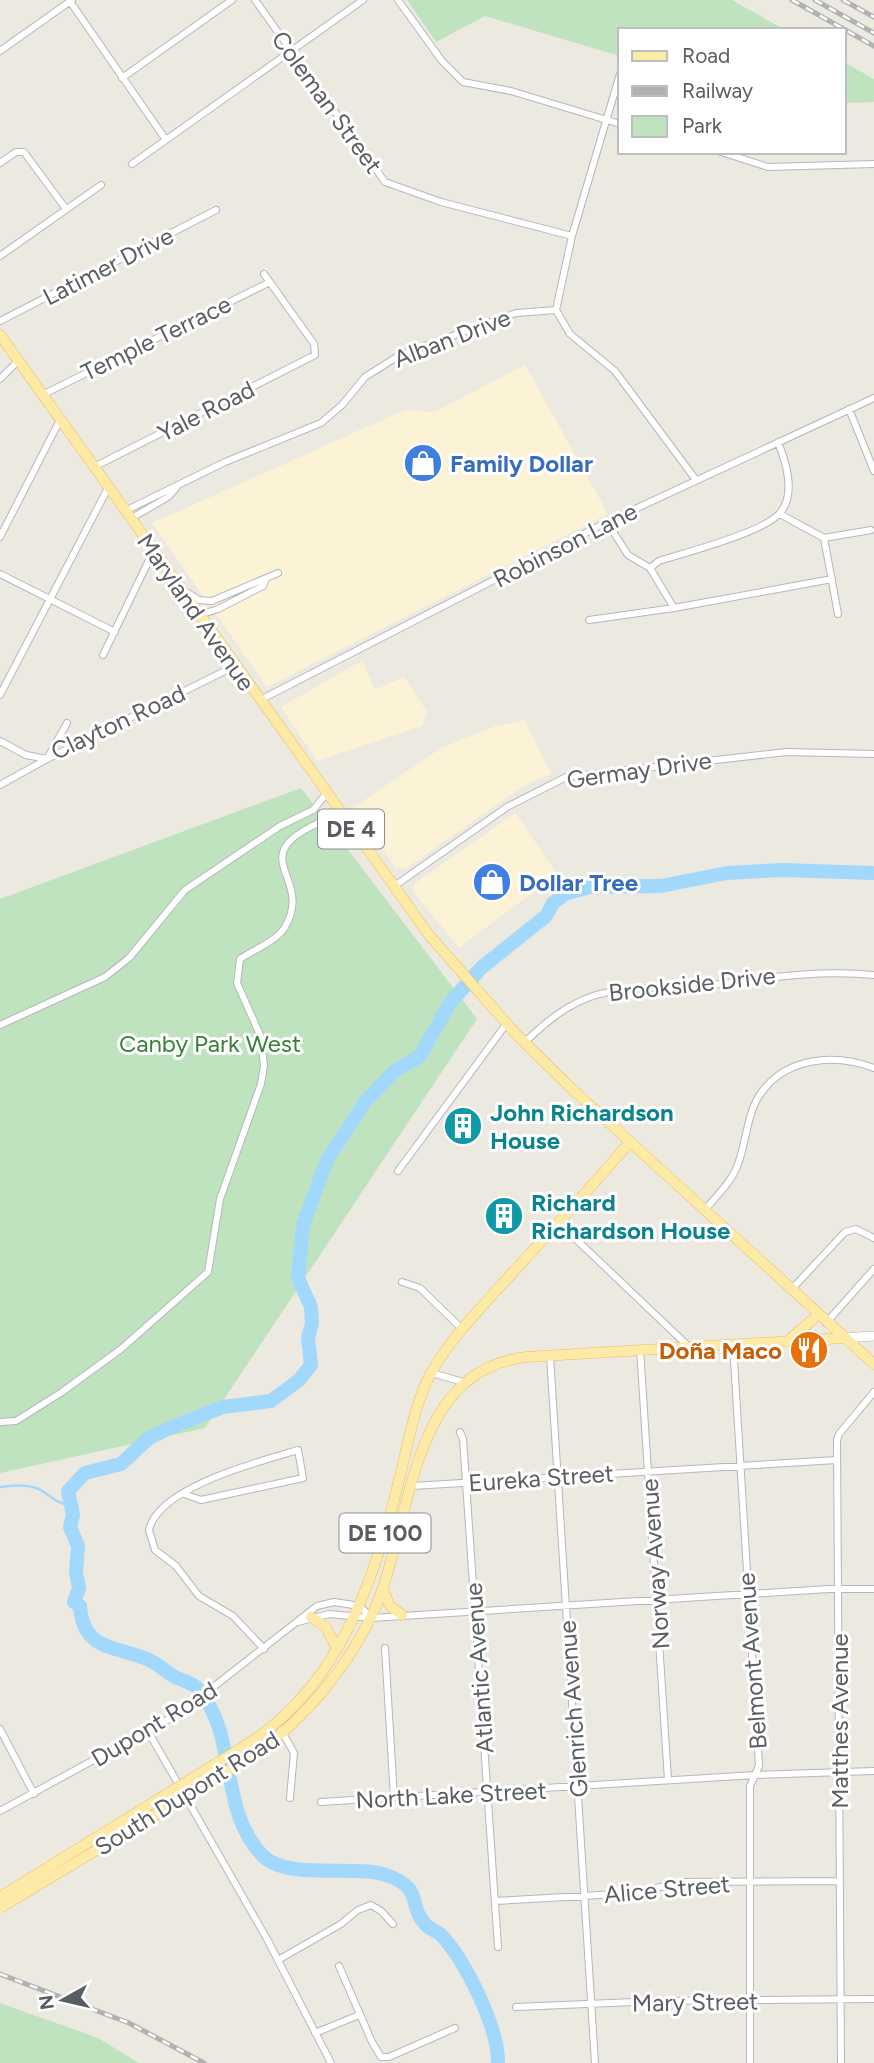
<svg xmlns="http://www.w3.org/2000/svg" width="874" height="2063" font-family="Figtree,sans-serif">
<rect width="100%" height="100%" fill="#ece9e1"/>
<!-- commercial -->
<path fill="#fcf2d6" d="M525,365L608,514L267,687L152,523L405,410L434,412Z
M362,661L375,690L404,677L427,712L422,726L317,761L281,707Z
M525,720L551,774L525,785L405,869L396,868L353,808L441,748L496,726Z
M515,813L557,874L459,948L413,891L414,884Z"/>
<!-- green -->
<path fill="#bfe3be" d="M407,0H732L785,30H620V56L485,16L436,42Z
M844,62L874,79V102L844,103Z
M301,788L477,1019L205,1428L0,1473V899Z
M0,2003L98,2038L139,2063H0Z"/>
<g fill="none" stroke-linecap="round" stroke-linejoin="round">
<!-- stream -->
<path stroke="#a2d8fb" stroke-width="2.5" d="M0,1487C13,1485 33,1484 44,1492C54,1499 56,1502 68,1505"/>
<!-- river -->
<path stroke="#a2d8fb" stroke-width="14" d="M498,2063C499,2028 464,1958 440,1934C436,1931 430,1929 426,1925C406,1904 426,1889 386,1875C354,1864 286,1881 262,1855C218,1809 239,1736 198,1689C192,1682 183,1681 175,1677C167,1673 161,1666 153,1662C123,1645 83,1655 80,1606L74,1602L79,1588L76,1572L78,1546L70,1527L73,1515L68,1491L85,1473L121,1464L149,1438L172,1427L223,1407L271,1401L299,1380L311,1365L308,1338L312,1323L311,1307L298,1278L303,1225L327,1160L365,1102L395,1071L420,1056L450,1003L481,968L546,916L553,903L565,894L589,887L661,886L727,873L782,870L874,873"/>
<!-- street casing -->
<g stroke="#b4b7bb" stroke-width="8">
<path id="street" d="M69,0L166,140
M255,0L385,182L441,202L572,236
M398,0L442,61L463,82L511,91L620,124
M0,51L72,0
M620,74L572,236L556,310L570,334L615,371L696,480
M122,78L232,0
M721,152L768,167L874,164
M0,163L16,152H24L66,209
M132,164L363,0
M0,256L101,185
M0,321L216,210
M0,379L18,361
M42,395L270,282
M849,409L874,471
M94,467L315,355L314,344L264,274
M125,511L225,462L321,423L342,405L365,377L400,355L516,313L556,310
M780,514L824,538L871,530
M130,519L168,497L176,488
M607,522L628,555L650,568L659,561C687,552 761,533 779,514C797,495 786,462 778,442
M0,537L60,420
M824,538L838,614
M650,568L674,608
M0,574L115,632
M188,593L199,600L212,601L278,573
M199,615L218,609L263,586L266,579
M589,620L674,608L832,579
M103,655L153,552
M0,695L108,488
M260,700L607,522L874,398
M0,741L26,755L47,759L235,666
M0,785L47,759L67,723
M393,887L507,807L566,777L787,752L874,754
M0,1025L105,977L129,958L185,890L280,826L313,810L326,794
M525,1042C546,1022 567,1004 596,995C629,985 668,989 703,986C761,979 815,969 874,975
M398,1171L507,1023
M704,1211C716,1196 732,1182 738,1164C746,1143 747,1115 759,1096C784,1057 834,1053 874,1068
M559,1223L687,1345
M402,1282L420,1288L462,1329
M791,1290L845,1232L856,1229L874,1238
M826,1323L874,1269
M733,1344L759,1766L750,1786V2063
M640,1349L668,1780
M550,1356L595,2063
M432,1373L463,1382
M0,1422L16,1421L62,1392L121,1349L208,1272L220,1199L261,1084L264,1066L261,1037L237,983L240,959C253,950 277,941 285,927C317,873 230,855 340,814
M460,1432L463,1439L498,1947
M413,1486L837,1460
M184,1494L201,1500L303,1478L298,1450C261,1461 158,1487 149,1530L155,1550L176,1566L199,1596L233,1616L264,1649
M298,1622L329,1614L371,1618L829,1589H874
M385,1648L394,1798
M0,1729L34,1794
M281,1730L294,1753L290,1798
M149,1733L267,1939L331,2063
M321,1802L755,1775L874,1771
M0,1811L180,1713L317,1606L334,1602L360,1606L371,1618
M495,1901L634,1893L682,1882L840,1881
M278,1960L341,1924L358,1910L371,1905L381,1911L393,1924
M339,1966L372,2042L381,2057H389L455,2028
M516,2007L658,2001L874,1999
M315,2033L359,2015
M841,2063L837,1440L839,1434L874,1392"/>
</g>
<!-- secondary casing -->
<g stroke="#b3b6bb" stroke-width="10">
<path id="secondary" d="M844,1338L874,1336"/>
</g>
<!-- primary casing -->
<g stroke="#ebbd5b" stroke-width="11">
<path id="primary" d="M0,335L429,935L516,1034L572,1089L874,1364
M790,1339L818,1315
M383,1590L390,1606L402,1615
M311,1617L326,1627L337,1649
M251,1742C340,1683 375,1579 399,1480C408,1446 414,1404 431,1373C453,1334 486,1303 515,1270C554,1228 592,1186 629,1143
M253,1756C304,1719 342,1675 370,1619C414,1532 403,1371 526,1357L844,1338"/>
</g>
<!-- street -->
<use href="#street" stroke="#fff" stroke-width="6"/>
<!-- secondary -->
<use href="#secondary" stroke="#fff" stroke-width="9"/>
<!-- primary -->
<use href="#primary" stroke="#fceaa6" stroke-width="10"/>
<!-- rail casing -->
<g stroke="#b0b1b1" stroke-width="5">
<path id="rail" d="M792,0L874,46
M815,0L874,33
M843,0L874,17
M0,1974L129,2023L204,2063"/>
</g>
<!-- rail -->
<use href="#rail" stroke="#fff" stroke-width="2.5" stroke-dasharray="8" stroke-linecap="butt"/>
<!-- primary-bridge casing -->
<g stroke="#ebbd5b" stroke-width="11" stroke-linecap="butt">
<path id="primary-bridge" d="M0,1897L251,1742
M0,1908L253,1756"/>
</g>
<!-- primary-bridge -->
<use href="#primary-bridge" stroke="#fceaa6" stroke-width="10"/>
</g>
<!-- icons -->
<defs>
<g id="shop-disc" transform="scale(2.0125)"><circle r="9.5" fill="#3f7fe0" stroke="#fff"/><path d="M-5-2.5h2.3a2.7 3.5 0 0 1 5.4 0H5L5.5 6h-11ZM-1.5-2.5h3a1.5 2.3 0 0 0-3 0Z" fill="#fff"/></g>
<g id="building-disc" transform="scale(2.0125)"><circle r="9.5" fill="#0f9aa8" stroke="#fff"/><path d="M-4-6H4V6H1V3H-1V6H-4ZM-2.5-4.3h1.7v1.8h-1.7ZM.8-4.3h1.7v1.8H.8ZM-2.5-1h1.7V.8h-1.7ZM.8-1h1.7V.8H.8Z" fill="#fff"/></g>
<g id="restaurant-disc" transform="scale(2.0125)"><circle r="9.5" fill="#e8710a" stroke="#fff"/><path d="M-5-6h1v4h1v-4h1v4h1v-4h1v5L-1.5 .5V6h-2V.5L-5-1ZM5-6V6H3V1.5H1.5Q1.5-4 5-6Z" fill="#fff"/></g>
</defs>
<g fill-rule="evenodd">
<use href="#shop-disc" x="423" y="463"/>
<use href="#shop-disc" x="492" y="882"/>
<use href="#building-disc" x="463" y="1126"/>
<use href="#building-disc" x="504" y="1216"/>
<use href="#restaurant-disc" x="809" y="1350"/>
</g>
<g text-anchor="middle" dominant-baseline="central" stroke-width="6" stroke-linejoin="round" paint-order="stroke">
<!-- shield labels -->
<g fill="#fff" stroke="#8c8e90" stroke-width="2">
<rect x="318" y="809.5" width="66" height="39" rx="5"/>
<rect x="339.5" y="1513.5" width="91" height="39" rx="5"/>
</g>
<g font-size="23" font-weight="bold" fill="#5a5d61">
<text x="351" y="829">DE 4</text>
<text x="385" y="1533">DE 100</text>
</g>
<!-- street labels -->
<g font-size="24" fill="#5a5d61" stroke="#fff">
<text transform="translate(327 102) rotate(54)">Coleman Street</text>
<text transform="translate(108 266) rotate(-27)">Latimer Drive</text>
<text transform="translate(156 338) rotate(-26)">Temple Terrace</text>
<text transform="translate(452 338) rotate(-21)">Alban Drive</text>
<text transform="translate(206 411) rotate(-27)">Yale Road</text>
<text transform="translate(565 545) rotate(-27)">Robinson Lane</text>
<text transform="translate(196 612) rotate(55)">Maryland Avenue</text>
<text transform="translate(118 722) rotate(-25)">Clayton Road</text>
<text transform="translate(639 770) rotate(-8)">Germay Drive</text>
<text transform="translate(692 984) rotate(-6)">Brookside Drive</text>
<text transform="translate(541 1478) rotate(-4)">Eureka Street</text>
<text transform="translate(655 1564) rotate(-94)">Norway Avenue</text>
<text transform="translate(752 1661) rotate(-94)">Belmont Avenue</text>
<text transform="translate(479 1668) rotate(-94)">Atlantic Avenue</text>
<text transform="translate(573 1709) rotate(-94)">Glenrich Avenue</text>
<text transform="translate(839 1721) rotate(-90)">Matthes Avenue</text>
<text transform="translate(154 1724) rotate(-31)">Dupont Road</text>
<text transform="translate(187 1793) rotate(-32)">South Dupont Road</text>
<text transform="translate(451 1795) rotate(-3)">North Lake Street</text>
<text transform="translate(667 1889) rotate(-5)">Alice Street</text>
<text transform="translate(695 2002) rotate(-1)">Mary Street</text>
</g>
<!-- shop labels -->
<g font-size="24" font-weight="bold" fill="#366cbe" stroke="#fff" text-anchor="start">
<text x="450" y="463">Family Dollar</text>
<text x="519" y="882">Dollar Tree</text>
</g>
<!-- park labels -->
<g font-size="24" fill="#388238" stroke="#fff">
<text x="210" y="1043">Canby Park West</text>
</g>
<!-- culture labels -->
<g font-size="24" font-weight="bold" fill="#0d838f" stroke="#fff" text-anchor="start">
<text x="490" y="1112">John Richardson<tspan x="490" dy="28">House</tspan></text>
<text x="531" y="1202">Richard<tspan x="531" dy="28">Richardson House</tspan></text>
</g>
<!-- food labels -->
<g font-size="24" font-weight="bold" fill="#c56008" stroke="#fff" text-anchor="end">
<text x="782" y="1350">Doña Maco</text>
</g>
</g>
<!-- legend -->
<rect x="618" y="28" width="228" height="126" fill="#ffffff" stroke="#bdbec0" stroke-width="2"/>
<rect x="632" y="51" width="35" height="10" fill="#fceaa6" stroke="#bdbec0" stroke-width="2"/>
<text x="682" y="63" font-size="21" fill="#5a5d61">Road</text>
<rect x="632" y="86" width="35" height="10" fill="#b0b1b1" stroke="#bdbec0" stroke-width="2"/>
<text x="682" y="98" font-size="21" fill="#5a5d61">Railway</text>
<rect x="632" y="116" width="35" height="21" fill="#bfe3be" stroke="#bdbec0" stroke-width="2"/>
<text x="682" y="133" font-size="21" fill="#5a5d61">Park</text>
<!-- north arrow -->
<g transform="translate(63 2000) rotate(262)" stroke="#ffffff" stroke-width="5" paint-order="stroke">
<path d="M0-5L12 26L0 18L-12 26Z" fill="#5a5d61"/>
<text y="-10" font-size="19" font-weight="bold" text-anchor="middle" fill="#5a5d61">N</text>
</g>
</svg>
